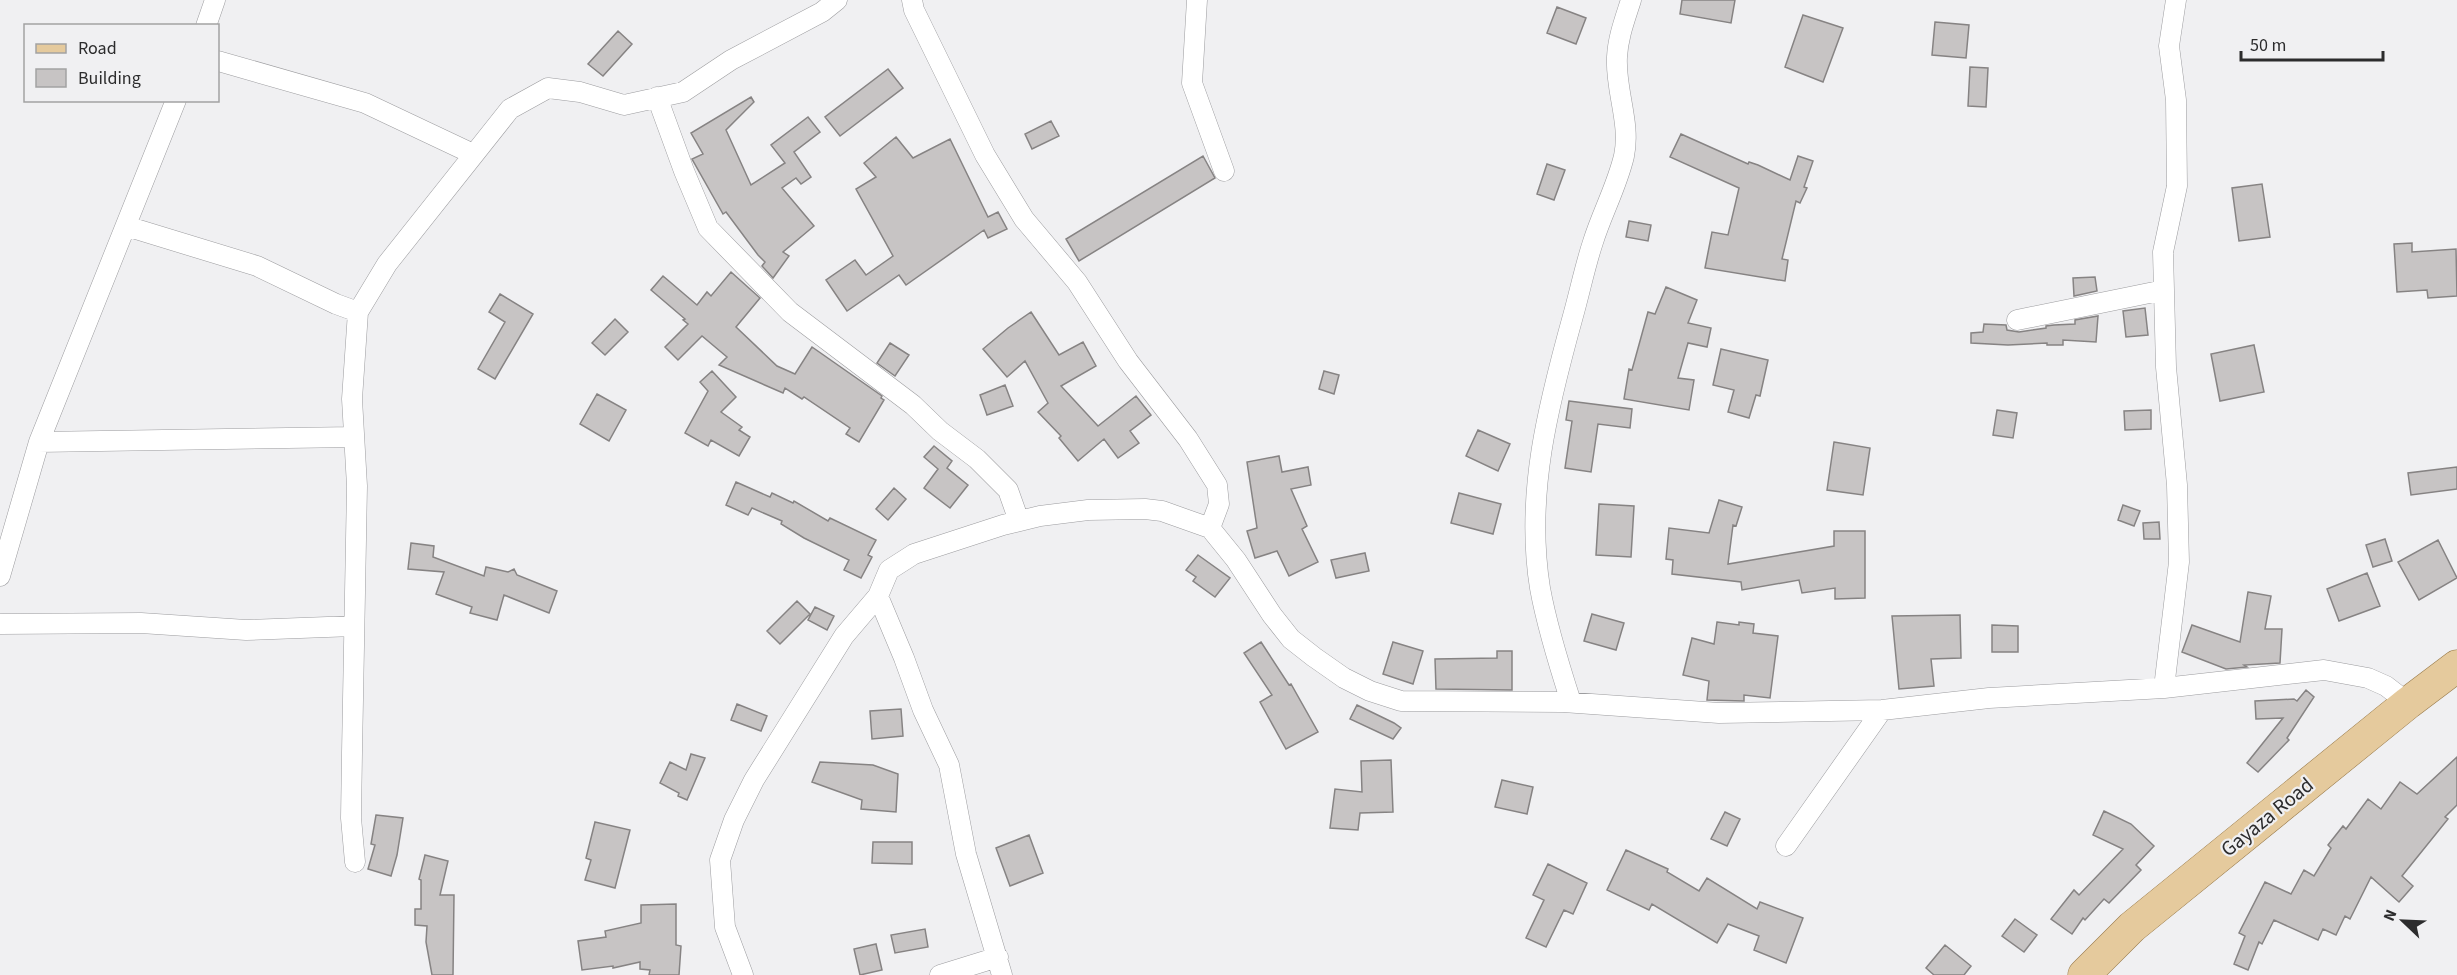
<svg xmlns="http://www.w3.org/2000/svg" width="2457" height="975" font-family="'Source Sans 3',sans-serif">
<rect width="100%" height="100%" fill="#f0f0f2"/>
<!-- building -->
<path fill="#c7c4c4" stroke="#868383" stroke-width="1.5" d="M1682,0H1735L1731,23L1680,14Z
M1557,7L1586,18L1576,44L1547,33Z
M1803,15L1843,28L1823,82L1785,67Z
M1935,22L1969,25L1966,58L1932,55Z
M618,31L632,44L603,76L588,64Z
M1970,67L1988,68L1986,107L1968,106Z
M888,69L903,88L840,136L825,117Z
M751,97L754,102L726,130L751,185L785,163L771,145L808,117L820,132L794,152L811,177L801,184L796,178L782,188L814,226L783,252L789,256L773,278L762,266L765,262L758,255L726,212L723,214L692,159L703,154L691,133Z
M1051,121L1059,136L1032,149L1025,134Z
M1681,134L1748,164L1749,162L1758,165L1790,180L1798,156L1813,161L1804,187L1807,188L1800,203L1796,201L1782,259L1788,260L1785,281L1705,268L1712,232L1728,235L1739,188L1670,157Z
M896,137L913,158L950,139L988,217L998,212L1007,229L988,238L984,230L906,285L899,275L847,311L826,280L855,260L866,275L893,256L856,189L876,177L864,163Z
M1203,156L1215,178L1079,261L1066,239Z
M1547,164L1565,170L1554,200L1537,194Z
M2262,184L2270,237L2239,241L2232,188Z
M1629,221L1651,225L1648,241L1626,237Z
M2412,243V252L2456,249L2457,296L2428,298L2427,290L2397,292L2394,244Z
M731,272L760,298L736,327L777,366L795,374L812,347L882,396L881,398L884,400L859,442L846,434L850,428L804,397L802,399L785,388L783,393L719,365L727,357L702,336L678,360L665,347L688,324L683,320L685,319L651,290L663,276L697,305L707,292L711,296Z
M2095,277L2097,291L2074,296L2073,278Z
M1666,287L1697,300L1688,323L1711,328L1707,347L1688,343L1678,378L1694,380L1689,410L1624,399L1629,369L1632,370L1648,312L1655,314Z
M500,294L533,314L495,379L478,369L505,322L489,312Z
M2145,308L2148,335L2126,337L2123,311Z
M1031,312L1059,355L1083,342L1096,366L1061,386L1098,426L1136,396L1151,415L1130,431L1139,443L1118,458L1104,439L1078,461L1059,438L1061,436L1038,412L1048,403L1025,361L1007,377L983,349L1008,328Z
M2098,316L2096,342L2063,340V345H2047V343L2008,345L1971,343V333L1983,332L1984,324L2006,325L2007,330L2019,332L2046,328V326L2054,325L2075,324V320Z
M615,319L628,332L605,355L592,343Z
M890,343L909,355L895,376L877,363Z
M2254,345L2264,392L2220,401L2211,354Z
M1721,349L1768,360L1760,396L1756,395L1749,418L1728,412L1734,390L1713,385Z
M712,371L736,397L721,412L742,427L739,430L750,437L739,456L711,440L708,446L685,433L708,391L700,382Z
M1324,371L1339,375L1334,394L1319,389Z
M1005,385L1013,406L987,415L980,395Z
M597,394L626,410L609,441L580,424Z
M1569,401L1632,409L1630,428L1598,424L1591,472L1565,468L1572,421L1566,420Z
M1997,410L2017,413L2013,438L1993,435Z
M2151,410V429L2125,430L2124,411Z
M1478,430L1510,444L1498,471L1466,456Z
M1834,442L1870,448L1863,495L1827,490Z
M934,446L952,461L947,468L968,485L950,508L924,488L938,469L924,457Z
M1279,456L1282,472L1308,467L1311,485L1291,489L1307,526L1302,529L1318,562L1289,576L1277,551L1255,558L1247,531L1257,528L1247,462Z
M2457,467V489L2411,495L2408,473Z
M736,482L770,497L772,493L793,503L794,501L828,521L830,518L876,540L868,555L872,557L861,578L844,570L849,560L804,538L781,524L782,521L752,508L748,515L726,505Z
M894,488L906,499L888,520L876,509Z
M1459,493L1501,504L1493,534L1451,523Z
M1719,500L1742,507L1736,526L1733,525L1728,564L1834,546V531H1865V598L1835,599V588L1802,593L1799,580L1742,590L1741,582L1672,574L1673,560L1666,559L1669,528L1709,533Z
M1599,504L1634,506L1631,557L1596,555Z
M2123,505L2140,511L2134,526L2118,520Z
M2159,522L2160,539H2144L2143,523Z
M2385,539L2392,561L2373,567L2366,545Z
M2438,540L2457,578L2419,600L2398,562Z
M411,543L434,546L433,557L484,576L486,567L508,572L514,569L517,575L557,591L549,613L504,595L497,620L470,613L472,607L436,594L444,572L408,569Z
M1365,553L1369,571L1336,578L1331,560Z
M1198,555L1230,578L1215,597L1193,581L1196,577L1186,570Z
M2367,573L2380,606L2339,621L2327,589Z
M2248,592L2271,596L2265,629H2282L2280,663L2244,665L2247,667L2226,669L2182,652L2192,625L2240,642Z
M797,601L810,614L780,644L767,631Z
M815,607L834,616L827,630L808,620Z
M1592,614L1624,623L1616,650L1584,641Z
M1960,615L1961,658L1931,659L1934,686L1899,689L1892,616Z
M1717,622L1739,625V622L1754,624L1753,633L1778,636L1770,698L1744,695V701L1707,700L1709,681L1683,675L1692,638L1714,644Z
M1992,625L2018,626V652H1992Z
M1261,642L1289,685L1291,684L1318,732L1286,749L1260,702L1272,695L1244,653Z
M1393,642L1423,651L1413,684L1383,674Z
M1497,651H1512V690L1436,689L1435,659L1497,658Z
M2306,690L2314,697L2287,738L2289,740L2258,772L2247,763L2283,718L2256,719L2255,701L2294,699L2297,701Z
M737,704L767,716L761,731L731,720Z
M1357,705L1394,723L1401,728L1393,739L1350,719Z
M901,709L903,736L872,739L870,711Z
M691,754L705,758L687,800L678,796L679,793L660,783L670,762L686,770Z
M2457,757V805L2445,817L2448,819L2402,876L2413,886L2399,902L2371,877L2350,919L2345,916L2336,935L2323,929L2318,940L2274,920L2262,944L2259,942L2248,970L2234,964L2245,936L2239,933L2265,882L2291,894L2304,870L2314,876L2331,848L2328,845L2343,826L2346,829L2368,799L2381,809L2400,782L2417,794Z
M1391,760L1393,812L1360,813L1358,830L1330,828L1335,789L1362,792L1361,761Z
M820,762L873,765L898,774L896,812L861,809L862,800L812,782Z
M1502,780L1533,787L1527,814L1495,807Z
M2104,811L2131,824L2154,846L2136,865L2141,870L2109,903L2104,899L2085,920L2083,918L2072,934L2051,919L2074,890L2079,895L2123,849L2093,835Z
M1725,812L1740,819L1727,846L1711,839Z
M376,815L403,818L397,855L391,876L368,869L375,845L371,844Z
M595,822L630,830L615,888L585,880L591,860L586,858Z
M1029,835L1043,873L1010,886L996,848Z
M873,842H912V864L872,863Z
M1626,850L1668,869L1667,872L1699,891L1707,878L1757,909L1760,902L1803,918L1786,963L1754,950L1759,936L1728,924L1717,943L1652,904L1649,910L1607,890Z
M425,855L448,861L440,895H454L453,975H432L426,942L427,926L415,925V909H421V880L419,879Z
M1548,864L1587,883L1573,914L1564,910L1546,947L1526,938L1544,900L1533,895Z
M676,904V945L681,946L679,975H649L650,970L640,969V962L613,968V966L582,970L578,941L606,937L605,931L641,923V905Z
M2015,919L2037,935L2024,952L2002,936Z
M925,929L928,947L895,953L891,935Z
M876,944L882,970L860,975L854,949Z
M1945,945L1971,966L1964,975H1934L1926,968Z"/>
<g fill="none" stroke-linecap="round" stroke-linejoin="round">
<!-- street casing -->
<g stroke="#9c9c9f" stroke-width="21">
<path id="street" d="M912,0L914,10L985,155L1024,219L1077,282L1128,361L1188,439L1217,485L1219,504L1210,528
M1197,0L1192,83L1224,171
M206,26L215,0
M218,61L365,103L473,154
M657,97L684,171L708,228L790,312L913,405L940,431L977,459L1008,490L1019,521
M126,226L257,266L336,304L358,312
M2017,320L2164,290
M39,442L354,437
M0,576L39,442L176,100
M878,596L904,658L923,710L949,765L966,854L1002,975
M0,624L141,623L246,630L354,626
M2164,688L2179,562L2177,485L2166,367L2163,252L2177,186L2176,100L2169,46L2176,0
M1571,702C1559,665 1547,627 1540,588C1525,495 1548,406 1573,316C1580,291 1585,266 1593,242C1602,213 1617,186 1624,156C1631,123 1615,90 1617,57C1618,37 1625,19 1631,0
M1786,846L1882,710
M355,862L351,818L352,753L357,486L352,399L358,312L387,264L510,109L548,88L580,92L624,105L683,92L731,60L822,12L837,0
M743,975L725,927L720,860L734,820L754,780L844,636L878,596L889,570L914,554L1003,525L1040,516L1088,510L1145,509L1162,511L1210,528L1236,560L1272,615L1291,639L1314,657L1344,678L1370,691L1401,701L1563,702L1719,713L1882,710L1989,698L2164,688L2324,670L2368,678L2386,686L2408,703
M940,975L998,957"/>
</g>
<!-- primary casing -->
<g stroke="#997b4b" stroke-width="33">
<path id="primary" d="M2084,975L2132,927L2408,703L2457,666"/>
</g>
<!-- street -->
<use href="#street" stroke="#fff" stroke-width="20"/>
<!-- primary -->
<use href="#primary" stroke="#e5ca9d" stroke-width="32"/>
</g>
<g text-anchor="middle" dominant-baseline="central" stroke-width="4.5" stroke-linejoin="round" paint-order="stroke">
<!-- street labels -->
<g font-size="21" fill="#2c2c2d" stroke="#f0f0f2">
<text transform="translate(2267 817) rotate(-39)">Gayaza Road</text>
</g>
</g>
<!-- legend -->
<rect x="24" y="24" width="195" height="78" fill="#f0f0f2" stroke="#a2a2a3" stroke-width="1.5"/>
<rect x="36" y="44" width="30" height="9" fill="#e5ca9d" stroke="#a2a2a3" stroke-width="1.5"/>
<text x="78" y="54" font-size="18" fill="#2c2c2d">Road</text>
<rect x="36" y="69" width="30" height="18" fill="#c7c4c4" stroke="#a2a2a3" stroke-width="1.5"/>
<text x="78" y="84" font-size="18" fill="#2c2c2d">Building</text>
<!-- north arrow -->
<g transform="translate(2403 921) rotate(293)" stroke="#f0f0f2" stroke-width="4.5" paint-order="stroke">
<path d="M0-4.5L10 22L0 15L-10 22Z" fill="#2c2c2d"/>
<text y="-9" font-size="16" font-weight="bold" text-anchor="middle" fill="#2c2c2d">N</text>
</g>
<!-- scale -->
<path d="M2241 51v9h142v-9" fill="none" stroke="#2c2c2d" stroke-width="3"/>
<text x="2250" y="51" font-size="18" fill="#2c2c2d" stroke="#f0f0f2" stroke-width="4.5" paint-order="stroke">50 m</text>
</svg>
